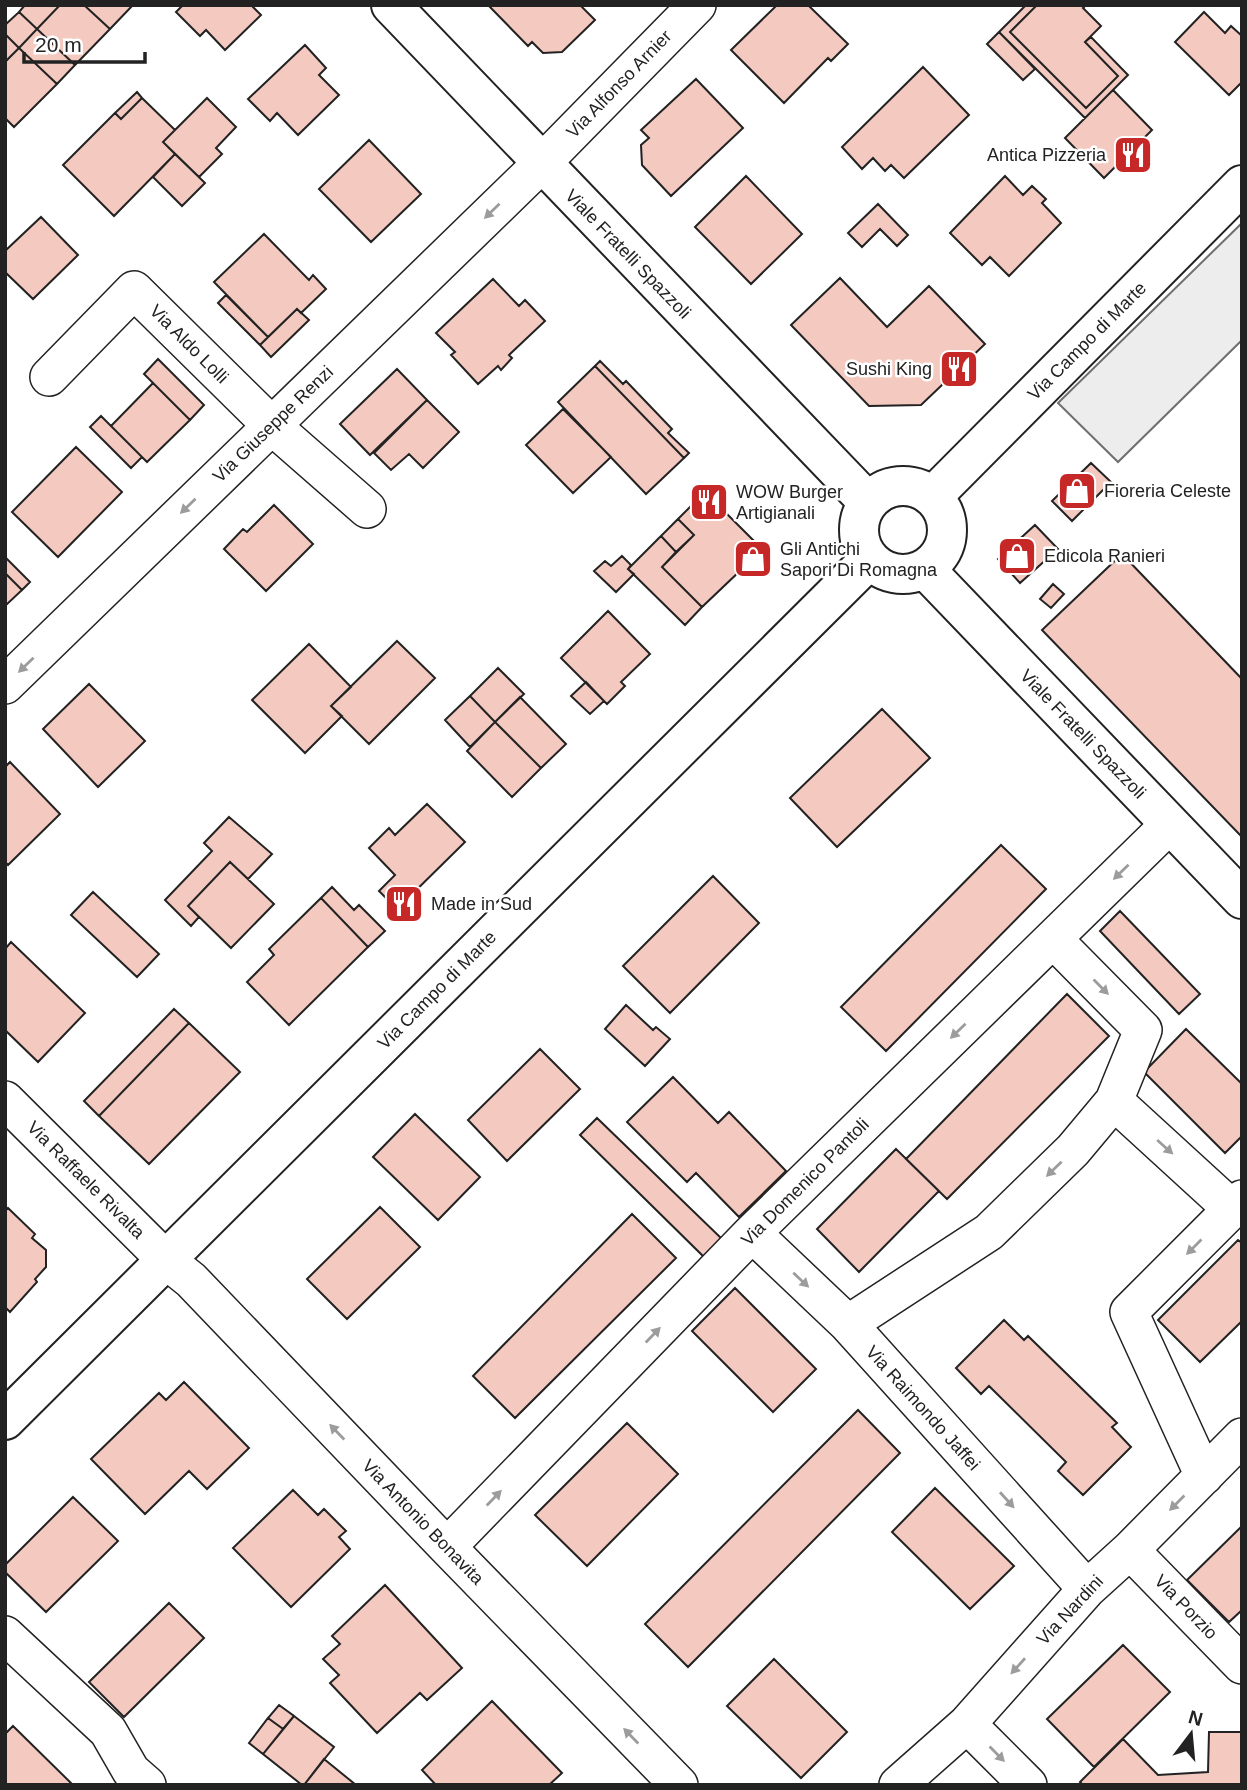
<svg xmlns="http://www.w3.org/2000/svg" width="1247" height="1790" font-family="Helvetica,sans-serif">
<rect width="100%" height="100%" fill="#fff"/>
<!-- parking -->
<path fill="#ededed" stroke="#6f6f6f" stroke-width="2" d="M1242,223V340L1118,462L1058,403Z"/>
<!-- building -->
<path fill="#f3c9c0" stroke="#222" stroke-width="2" d="M25,5H60L37,29L19,12Z
M60,5H84L110,29L75,65L37,29Z
M84,5H133L110,29Z
M183,5H251L261,15L225,50L206,30L200,36L176,12Z
M488,5H580L595,20L562,52L543,53L532,42L528,46Z
M774,5H808L848,44L831,61L828,58L784,103L731,50L775,7Z
M1026,5H1037L1010,32L1086,108L1118,76L1085,42L1091,37L1128,75L1085,118L999,32Z
M1037,5H1086L1083,8L1101,26L1085,42L1118,76L1086,108L1010,32Z
M19,12L37,29L19,48L5,34V25Z
M1204,12L1225,33L1231,26L1242,36V82L1229,95L1175,42Z
M37,29L75,65L57,84L19,48Z
M999,32L1035,69L1023,80L987,44Z
M5,34L19,48L5,62Z
M305,45L326,68L319,75L339,95L298,135L277,113L270,121L248,99Z
M19,48L57,84L14,127L5,118V62Z
M923,67L969,115L904,178L891,165L885,171L873,158L862,169L842,147Z
M696,79L743,128L671,196L642,165L641,145L649,138L641,130Z
M1113,90L1152,130L1104,178L1065,138Z
M137,92L142,98L121,119L115,113Z
M142,98L175,130L163,142L175,154L114,216L63,165L115,113L121,119Z
M207,98L236,127L216,148L222,154L199,177L163,142Z
M369,140L421,194L371,242L319,189Z
M175,154L205,183L182,206L153,177Z
M746,176L802,234L751,284L695,227Z
M1005,176L1023,195L1032,186L1046,199L1042,203L1061,223L1009,276L990,257L982,265L950,233Z
M878,204L908,235L897,246L880,229L862,247L848,233Z
M41,217L78,255L33,299L5,272V251Z
M264,234L309,280L313,275L326,289L301,313L297,309L268,337L214,282Z
M840,278L887,327L929,286L985,344L921,405L869,406L791,325Z
M493,279L519,306L525,300L545,321L509,355L512,358L501,370L498,366L478,384L451,355L455,352L436,333Z
M226,295L268,337L260,345L218,303Z
M297,309L309,320L271,357L260,345Z
M158,359L204,405L190,420L144,374Z
M600,361L623,384L626,381L672,429L668,433L689,453L684,458L595,366Z
M595,366L684,458L646,494L558,402Z
M397,369L427,400L370,455L340,424Z
M153,383L190,420L147,462L111,426Z
M427,400L459,432L423,468L409,454L391,470L374,453Z
M563,409L611,457L573,493L526,445Z
M101,416L142,457L131,468L90,427Z
M76,447L122,492L58,557L12,512Z
M1091,463L1111,482L1072,521L1052,501Z
M705,492L755,542L754,560L743,570L742,569L702,607L662,567L694,535L678,519Z
M274,505L313,544L266,591L224,549L243,529L247,532Z
M678,519L694,535L676,552L661,536Z
M1035,525L1058,549L1020,583L998,559Z
M661,536L676,552L662,567L702,607L685,625L628,569Z
M1122,554L1242,679V837L1042,630Z
M622,556L631,565L628,569L634,574L616,592L594,571L605,561L611,566Z
M5,557L30,582L22,590L5,573Z
M5,573L22,590L5,606Z
M1053,584L1064,594L1051,608L1040,599Z
M608,611L650,654L621,682L625,686L607,704L561,658Z
M397,641L435,678L369,744L331,706Z
M309,644L351,687L331,706L342,716L305,753L252,700Z
M498,668L524,694L495,722L470,696Z
M586,682L604,701L590,714L571,696Z
M89,684L145,741L98,787L43,729Z
M470,696L495,722L470,747L445,720Z
M520,697L566,744L541,768L495,722Z
M882,709L930,758L837,847L790,798Z
M495,722L541,768L512,797L467,751Z
M10,762L60,814L8,865L5,862V767Z
M427,804L465,842L397,909L379,891L395,875L369,848L389,828L395,835Z
M229,817L272,854L248,879L230,862L188,906L199,917L191,926L165,900L212,851L204,843Z
M1001,845L1046,889L886,1051L841,1007Z
M230,862L274,904L231,948L188,906Z
M713,876L759,923L670,1013L623,966Z
M332,887L354,910L359,905L385,931L368,947L321,898Z
M93,892L159,954L137,977L71,915Z
M321,898L368,947L289,1025L247,982L274,955L269,949Z
M1120,911L1200,994L1179,1014L1100,931Z
M11,942L85,1013L38,1062L5,1030V949Z
M1067,994L1109,1036L947,1199L906,1159Z
M626,1005L653,1030L656,1027L670,1039L645,1066L605,1029Z
M174,1009L189,1023L99,1116L84,1101Z
M189,1023L240,1072L149,1164L99,1116Z
M1186,1029L1242,1084V1136L1225,1153L1144,1072Z
M540,1049L580,1089L507,1161L468,1120Z
M673,1077L718,1123L729,1112L786,1171L739,1217L696,1173L687,1182L627,1122Z
M415,1114L480,1177L438,1220L373,1157Z
M597,1118L722,1239L704,1257L580,1135Z
M896,1149L939,1191L859,1272L817,1229Z
M380,1207L420,1247L347,1319L307,1279Z
M8,1208L35,1234L32,1238L46,1250V1267L35,1279L37,1282L10,1312L5,1307V1211Z
M632,1214L676,1258L515,1418L473,1376Z
M1238,1240L1242,1243V1321L1200,1362L1158,1320Z
M735,1288L816,1369L773,1412L692,1331Z
M1004,1320L1024,1340L1028,1336L1117,1423L1112,1427L1131,1447L1083,1495L1058,1471L1066,1462L989,1386L981,1394L956,1368Z
M184,1382L249,1448L207,1489L189,1471L145,1514L91,1459L159,1393L166,1400Z
M858,1410L900,1453L688,1667L645,1624Z
M627,1423L678,1474L587,1566L535,1515Z
M935,1488L1014,1566L970,1609L892,1532Z
M293,1490L318,1515L324,1509L346,1531L339,1537L350,1549L291,1607L233,1548Z
M73,1497L118,1541L46,1612L5,1572V1565Z
M1242,1526V1610L1229,1622L1187,1580Z
M385,1585L462,1668L427,1700L420,1693L377,1733L330,1683L339,1675L323,1659L340,1644L332,1636Z
M169,1603L204,1638L124,1717L89,1682Z
M1123,1645L1170,1692L1094,1767L1047,1719Z
M774,1659L847,1732L801,1778L727,1706Z
M492,1701L562,1773L549,1785H436L422,1770Z
M279,1705L294,1716L283,1729L268,1718Z
M294,1716L334,1747L304,1785H302L263,1754Z
M268,1718L283,1729L263,1754L249,1743Z
M13,1726L73,1785L5,1784V1734Z
M1209,1732H1242V1785H1083L1080,1782L1123,1739L1158,1775L1208,1772Z
M324,1759L356,1785H304Z"/>
<g fill="none" stroke-linecap="round" stroke-linejoin="round">
<!-- street casing -->
<g stroke="#222" stroke-width="40">
<path id="street" d="M49,377L134,290L271,425L367,509
M5,685L541,164L697,5
M5,1100L166,1260L191,1280L447,1547L679,1785
M1114,1101L1232,1209
M752,1233L848,1324L1087,1589
M848,1324L989,1232L1073,1150L1114,1101L1143,1030L1053,939
M1204,1476L1129,1312L1242,1199
M447,1547L752,1233L1170,824
M1130,1550L1242,1665
M5,1635L108,1731L131,1771L147,1785
M967,1724L1028,1785
M898,1785L967,1724L1087,1589L1130,1550L1242,1437"/>
</g>
<!-- secondary casing -->
<g stroke="#222" stroke-width="42">
<path id="secondary" d="M391,5L867,501
M859 530a44 44 0 1 1 88 0a44 44 0 1 1-88 0Z
M933,496L1242,185
M925,569L1242,899
M5,1420L869,560"/>
</g>
<!-- street -->
<use href="#street" stroke="#fff" stroke-width="37"/>
<!-- secondary -->
<use href="#secondary" stroke="#fff" stroke-width="38"/>
</g>
<!-- one-way arrows -->
<defs><path id="oneway-solid" d="M-6-.8H1V-3.2L6.5 0L1 3.2V.8H-6Z" transform="scale(1.75)"/></defs>
<g fill="#9c9c9c">
<use href="#oneway-solid" transform="translate(492 211) rotate(136)"/>
<use href="#oneway-solid" transform="translate(188 506) rotate(136)"/>
<use href="#oneway-solid" transform="translate(26 665) rotate(136)"/>
<use href="#oneway-solid" transform="translate(1121 872) rotate(136)"/>
<use href="#oneway-solid" transform="translate(1101 987) rotate(45)"/>
<use href="#oneway-solid" transform="translate(958 1031) rotate(136)"/>
<use href="#oneway-solid" transform="translate(1165 1147) rotate(42)"/>
<use href="#oneway-solid" transform="translate(1054 1169) rotate(136)"/>
<use href="#oneway-solid" transform="translate(1194 1247) rotate(135)"/>
<use href="#oneway-solid" transform="translate(801 1280) rotate(43)"/>
<use href="#oneway-solid" transform="translate(653 1335) rotate(-46)"/>
<use href="#oneway-solid" transform="translate(337 1432) rotate(-134)"/>
<use href="#oneway-solid" transform="translate(494 1498) rotate(-46)"/>
<use href="#oneway-solid" transform="translate(1007 1500) rotate(48)"/>
<use href="#oneway-solid" transform="translate(1177 1503) rotate(135)"/>
<use href="#oneway-solid" transform="translate(1018 1666) rotate(132)"/>
<use href="#oneway-solid" transform="translate(631 1736) rotate(-134)"/>
<use href="#oneway-solid" transform="translate(997 1754) rotate(45)"/>
</g>
<!-- icons -->
<defs>
<g id="restaurant-square" transform="scale(2.0125)"><rect x="-9" y="-9" width="18" height="18" rx="4" fill="#c62828" stroke="#fff"/><path d="M-5-6h1v4h1v-4h1v4h1v-4h1v5L-1.5 .5V6h-2V.5L-5-1ZM5-6V6H3V1.5H1.5Q1.5-4 5-6Z" fill="#fff"/></g>
<g id="shop-square" transform="scale(2.0125)"><rect x="-9" y="-9" width="18" height="18" rx="4" fill="#c62828" stroke="#fff"/><path d="M-5-2.5h2.3a2.7 3.5 0 0 1 5.4 0H5L5.5 6h-11ZM-1.5-2.5h3a1.5 2.3 0 0 0-3 0Z" fill="#fff"/></g>
</defs>
<g fill-rule="evenodd">
<use href="#restaurant-square" x="1133" y="155"/>
<use href="#restaurant-square" x="959" y="369"/>
<use href="#shop-square" x="1077" y="491"/>
<use href="#restaurant-square" x="709" y="502"/>
<use href="#shop-square" x="1017" y="556"/>
<use href="#shop-square" x="753" y="559"/>
<use href="#restaurant-square" x="404" y="904"/>
</g>
<g text-anchor="middle" dominant-baseline="central" stroke-width="5" stroke-linejoin="round" paint-order="stroke">
<!-- street labels -->
<g font-size="18" fill="#222" stroke="#fff">
<text transform="translate(619 84) rotate(-46)">Via Alfonso Arnier</text>
<text transform="translate(628 254) rotate(46)">Viale Fratelli Spazzoli</text>
<text transform="translate(1087 341) rotate(-45)">Via Campo di Marte</text>
<text transform="translate(189 344) rotate(45)">Via Aldo Lolli</text>
<text transform="translate(273 424) rotate(-44)">Via Giuseppe Renzi</text>
<text transform="translate(1083 734) rotate(46)">Viale Fratelli Spazzoli</text>
<text transform="translate(437 990) rotate(-45)">Via Campo di Marte</text>
<text transform="translate(86 1180) rotate(45)">Via Raffaele Rivalta</text>
<text transform="translate(805 1182) rotate(-45)">Via Domenico Pantoli</text>
<text transform="translate(923 1408) rotate(48)">Via Raimondo Jaffei</text>
<text transform="translate(423 1522) rotate(46)">Via Antonio Bonavita</text>
<text transform="translate(1186 1607) rotate(46)">Via Porzio</text>
<text transform="translate(1070 1610) rotate(-47)">Via Nardini</text>
</g>
<!-- poi labels -->
<g font-size="18" fill="#222" stroke="#fff" text-anchor="start">
<text x="1106" y="155" text-anchor="end">Antica Pizzeria</text>
<text x="932" y="369" text-anchor="end">Sushi King</text>
<text x="1104" y="491">Fioreria Celeste</text>
<text x="736" y="492">WOW Burger<tspan x="736" dy="21">Artigianali</tspan></text>
<text x="780" y="549">Gli Antichi<tspan x="780" dy="21">Sapori Di Romagna</tspan></text>
<text x="1044" y="556">Edicola Ranieri</text>
<text x="431" y="904">Made in Sud</text>
</g>
</g>
<!-- border -->
<rect width="1247" height="1790" fill="none" stroke="#222222" stroke-width="14"/>
<!-- north arrow -->
<g transform="translate(1191 1734) rotate(16)" stroke="#ffffff" stroke-width="5" paint-order="stroke">
<path d="M0-5L12 26L0 18L-12 26Z" fill="#222222"/>
<text y="-10" font-size="19" font-weight="bold" text-anchor="middle" fill="#222222">N</text>
</g>
<!-- scale -->
<path d="M24 52v10h121v-10" fill="none" stroke="#222222" stroke-width="3.5"/>
<text x="35" y="52" font-size="21" fill="#222222" stroke="#ffffff" stroke-width="5" paint-order="stroke">20 m</text>
</svg>
